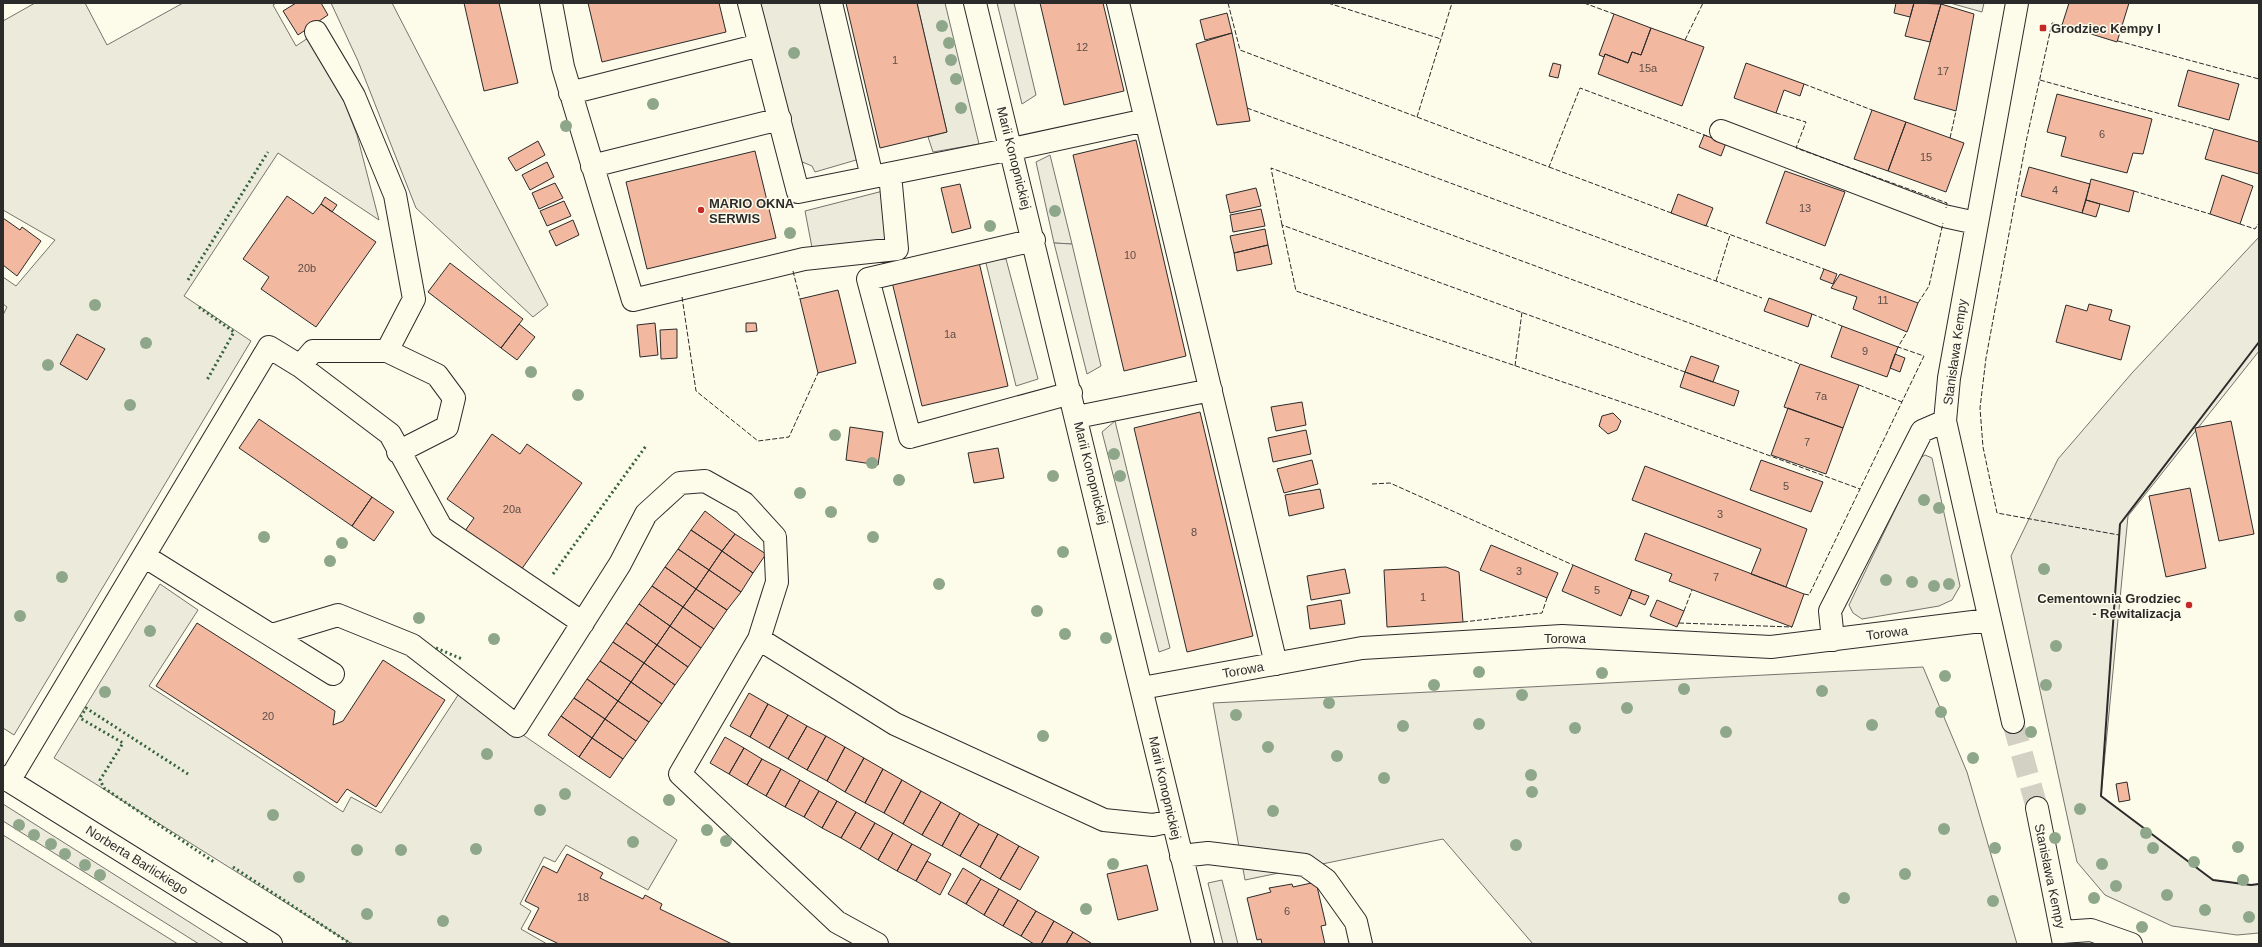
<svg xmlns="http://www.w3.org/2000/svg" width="2262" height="947" font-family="Helvetica,sans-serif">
<rect width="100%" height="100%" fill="#fdfbea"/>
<!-- green -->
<path fill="#ecebdb" stroke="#74746e" d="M35,3H85L107,45L183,3H276L273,5L296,46L311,36L339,89L357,135L379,220L278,153L184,296L251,341L14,735L3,728V315L7,307L3,304V277L16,286L55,240L3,210V21Z
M331,3H392L548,305L533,317L416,208L358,61Z
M759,3H824L863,158L815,172L812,166L800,161Z
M917,3H945L979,144L933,152L928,137L947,132Z
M1950,3H1984L1982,12Z
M1050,155L1072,244L1054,243L1036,162Z
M2259,237V351L2128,516L2101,796L2213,880L2251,885L2259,884V933L2237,935L2172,926L2105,895L2077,862L2011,556L2058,459L2132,373Z
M985,259H1006L1038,379L1016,386Z
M1115,421L1170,648L1159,652L1102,432Z
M1925,455L1932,458L1960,586L1952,600L1939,606L1862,619L1853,613L1849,605L1920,458Z
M160,584L198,610L149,686L343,812L351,797L381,813L460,692L677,840L648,890L566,845L555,862L544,857L520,904L531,911L521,929L547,944H352L54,758Z
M1923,667L1967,772L2017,944H1533L1443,839L1245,880L1213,703Z
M3,804L224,944H199L3,821Z
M3,835L178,944H3Z
M1222,880L1238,944H1223L1208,883Z"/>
<!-- parking -->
<path fill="#eceadb" stroke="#74746e" d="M997,3H1014L1036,95L1022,104Z
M883,191L886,241L814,258L805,211Z
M1054,243L1072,244L1101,366L1087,374Z"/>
<!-- building -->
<path fill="#f2b8a0" stroke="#2b2b2b" d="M296,3H321L328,15L298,35L283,11Z
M464,3H499L518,83L484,91Z
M588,3H719L726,32L602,62Z
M846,3H917L947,132L880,148Z
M1040,3H1103L1124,91L1064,105Z
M1896,3H1914L1910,17L1894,13Z
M1914,3L1941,4L1930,42L1905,36Z
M2069,3H2129L2117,42L2062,25Z
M1941,4L1974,14L1956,111L1914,99Z
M1227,13L1232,33L1205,40L1200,20Z
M1614,14L1651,28L1641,55L1632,52L1628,63L1605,54L1604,57L1599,55Z
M1651,28L1704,47L1682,106L1598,74L1605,54L1628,63L1632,52L1641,55Z
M1232,33L1250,121L1217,125L1196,44Z
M1553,63L1561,65L1558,78L1549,76Z
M1746,63L1804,84L1800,96L1784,90L1776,113L1734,98Z
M2188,70L2239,84L2229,120L2178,106Z
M2057,94L2152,119L2143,154L2133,153L2127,173L2061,156L2066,137L2047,132Z
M1872,110L1906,122L1888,171L1854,159Z
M1906,122L1964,143L1946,192L1888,171Z
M2214,129L2259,142V174L2205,159Z
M1704,135L1726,143L1721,156L1699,147Z
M1136,140L1186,356L1124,371L1073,155Z
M538,141L545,155L516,171L508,158Z
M755,151L776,238L647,269L626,182Z
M547,162L554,177L530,190L522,175Z
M2029,167L2090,184L2082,213L2021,196Z
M1785,171L1845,192L1825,246L1766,223Z
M2222,175L2253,186L2240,224L2210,214Z
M2091,179L2134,191L2129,212L2086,200Z
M555,183L563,198L539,209L532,193Z
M960,184L971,228L952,233L941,188Z
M1256,188L1261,206L1230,213L1226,195Z
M1678,194L1713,208L1706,226L1671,213Z
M287,196L313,214L321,204L376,242L316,327L261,289L269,277L243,259Z
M325,197L337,205L332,212L321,204Z
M2086,200L2100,204L2096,217L2082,213Z
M564,201L571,216L547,226L540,211Z
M1261,209L1265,226L1233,232L1230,215Z
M3,218L20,230L22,227L41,241L17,276L3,265Z
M573,220L579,235L556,246L549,231Z
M1265,229L1268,245L1234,253L1230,236Z
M1268,245L1272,264L1237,271L1234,253Z
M979,262L1008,386L922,406L892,282Z
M450,263L523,319L501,348L428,292Z
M1824,269L1837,274L1833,284L1820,279Z
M1840,274L1918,303L1907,332L1853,309L1857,297L1831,288Z
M838,290L856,363L818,373L800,299Z
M1769,298L1812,314L1808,327L1764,311Z
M2089,304L2112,310L2109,320L2130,326L2121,360L2056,342L2066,305L2087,311Z
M655,323L658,355L640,357L637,325Z
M746,323H756L757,331L746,332Z
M519,324L535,337L517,360L501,348Z
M1842,326L1898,347L1887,377L1831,357Z
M677,329V358L661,359L660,330Z
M77,334L105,349L87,380L60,364Z
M1895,354L1905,358L1900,372L1890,368Z
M1691,356L1719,366L1713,382L1685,372Z
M1800,364L1859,385L1843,428L1784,407Z
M1685,372L1739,391L1734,406L1680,387Z
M1302,402L1306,425L1276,431L1271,407Z
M1788,408L1843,428L1826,474L1771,455Z
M1200,412L1253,636L1187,652L1134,428Z
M1613,413L1621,421L1617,430L1608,434L1599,426L1602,416Z
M259,419L372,497L352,526L239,448Z
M2231,421L2254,534L2219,541L2195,428Z
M850,427L883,432L878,465L846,460Z
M1306,430L1311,454L1273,462L1268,438Z
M492,434L520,454L527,444L582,483L521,570L465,531L474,518L447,499Z
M998,448L1004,478L974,483L968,453Z
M1312,460L1318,484L1284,493L1277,469Z
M1761,460L1823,482L1811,512L1750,490Z
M1645,466L1807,529L1786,587L1751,574L1761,549L1632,500Z
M2190,488L2206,568L2166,577L2149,496Z
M1320,489L1324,508L1289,516L1285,495Z
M372,497L394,512L374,541L352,526Z
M705,511L735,534L722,551L691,530Z
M691,530L722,551L709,570L678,549Z
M1645,533L1804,594L1792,627L1669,581L1672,574L1635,560Z
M735,534L766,554L753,573L722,551Z
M1491,545L1558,573L1547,598L1480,570Z
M678,549L709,570L696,589L665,567Z
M722,551L753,573L741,592L709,570Z
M1573,565L1632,590L1621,616L1562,591Z
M665,567L696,589L683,607L652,586Z
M1446,567L1459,572L1463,622L1387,627L1384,570Z
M1345,569L1350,593L1311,600L1307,576Z
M709,570L741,592L727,610L696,589Z
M652,586L683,607L670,626L639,604Z
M696,589L727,610L714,629L683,607Z
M1632,590L1649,596L1645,605L1629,598Z
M1341,600L1345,624L1310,629L1307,606Z
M1657,600L1684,611L1677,627L1650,616Z
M639,604L670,626L657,645L626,623Z
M683,607L714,629L701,648L670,626Z
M197,623L335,711L333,725L343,721L383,660L445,700L376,807L347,789L337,803L156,686Z
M626,623L657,645L644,663L613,642Z
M670,626L701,648L688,667L657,645Z
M613,642L644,663L631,682L600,661Z
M657,645L688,667L675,685L644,663Z
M600,661L631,682L618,701L587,679Z
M644,663L675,685L662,704L631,682Z
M587,679L618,701L605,719L574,698Z
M631,682L662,704L649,722L618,701Z
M749,693L768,704L750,737L730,726Z
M574,698L605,719L592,738L561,716Z
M618,701L649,722L636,741L605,719Z
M768,704L788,715L769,748L750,737Z
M788,715L807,726L788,759L769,748Z
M561,716L592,738L579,757L548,735Z
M605,719L636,741L623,759L592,738Z
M807,726L826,736L807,770L788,759Z
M826,736L845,747L827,781L807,770Z
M725,737L744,748L729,774L710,763Z
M592,738L623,759L610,778L579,757Z
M845,747L864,758L845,792L827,781Z
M744,748L762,759L747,785L729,774Z
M864,758L883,769L865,803L845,792Z
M762,759L781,769L766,796L747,785Z
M781,769L800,780L785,807L766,796Z
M883,769L902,780L884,813L865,803Z
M800,780L819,791L804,817L785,807Z
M902,780L921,791L903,824L884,813Z
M2127,782L2130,800L2119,802L2116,784Z
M819,791L837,801L822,828L804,817Z
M921,791L941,802L922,835L903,824Z
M837,801L856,812L841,838L822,828Z
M941,802L960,813L942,846L922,835Z
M856,812L875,823L860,849L841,838Z
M960,813L979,824L960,856L942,846Z
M875,823L893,833L878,860L860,849Z
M979,824L998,834L980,867L960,856Z
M893,833L912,844L897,871L878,860Z
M998,834L1019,846L1000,879L980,867Z
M912,844L931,854L916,881L897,871Z
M1019,846L1039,857L1020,890L1000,879Z
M567,854L603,873L600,878L643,899L645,895L662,904L660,909L732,944H559L528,929L539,908L525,901L543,866L557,873Z
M927,861L951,874L940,895L916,881Z
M1147,865L1158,910L1118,920L1107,874Z
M963,868L981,879L966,904L948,894Z
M981,879L999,889L984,915L966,904Z
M1316,882L1326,925L1321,926L1325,944H1262L1261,939L1257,940L1247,898L1271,892L1269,888L1292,884L1293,887Z
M999,889L1018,900L1003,926L984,915Z
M1018,900L1036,911L1021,936L1003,926Z
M1036,911L1054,921L1041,944H1034L1021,936Z
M1054,921L1073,932L1066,944H1041Z
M1073,932L1091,943L1090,944H1066Z"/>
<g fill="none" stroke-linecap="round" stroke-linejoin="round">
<!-- minor-tunnel -->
<path stroke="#d3d1c4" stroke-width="22" stroke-dasharray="22 11" stroke-linecap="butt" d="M2013,722L2037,808"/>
<!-- minor casing -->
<g stroke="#2b2b2b" stroke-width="24">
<path id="minor" d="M551,3L563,67L633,300L804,259L897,249L890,174
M749,3L798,192L1012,149L1146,120
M831,3L872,177
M975,3L1203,944
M1118,3L1276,664
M570,93L760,45
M1721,131L1944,216L1976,223
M592,166L780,119
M1034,240L868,279L910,437L1071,393
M387,351L437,375L454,398L447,427L398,452
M300,366L313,351H387L414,299L395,195L354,96L316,32
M1077,417L1211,390
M144,556L333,674
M272,635L338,615L412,645L517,726L620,564L646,514L680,483L705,481L744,503L775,537L777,582L759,639
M1833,640L1830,611L1922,431L1945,421
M1142,688L1362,648L1562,636L1771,647L1989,620
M2013,722L1945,421L1949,378L2017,3
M3,777L271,944
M9,781L269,347L300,366L390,434L441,527L583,623
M2037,808L2064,944
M1181,856L1208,853L1305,865L1326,880L1356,922L1361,944
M2062,932L2091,930L2131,944
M877,944L837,922L680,774L759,639L895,724L1104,820L1153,825L1172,821"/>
</g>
<!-- minor -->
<use href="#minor" stroke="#fdfbea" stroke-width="22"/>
<!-- hedge -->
<path stroke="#34623c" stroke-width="3" stroke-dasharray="2 3" stroke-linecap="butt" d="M188,280L268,152
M199,307L234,332L207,380
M553,574L646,446
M436,648L462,659
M188,774L86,708L80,718L123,743L100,780L104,788L214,862
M233,867L351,944"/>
<!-- fence -->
<path stroke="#2b2b2b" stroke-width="1" stroke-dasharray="5 2" stroke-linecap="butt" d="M1228,3L1240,50L1549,167L1580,88L1707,136
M1328,3L1441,39
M1584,3L1614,14
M2062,25L2052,23L2026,142L1986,358L1980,408L1983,447L1997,513L2119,535
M1685,40L1703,3
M2118,41L2259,79
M2040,80L2214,129
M1804,84L1872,110
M1247,108L1762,298
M1776,113L1806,122L1796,148L1947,203L1946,208
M1417,117L1452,3
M1950,138L1956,111
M1549,167L1674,214
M2134,191L2210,214
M2240,224L2255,229L2259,223
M1282,225L1271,168L1800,364
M1704,225L1824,269
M793,271L800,299
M1716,281L1730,235
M682,297L696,391L758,441L789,437L818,373
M1918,303L1929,286L1943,223
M1812,314L1842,326
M1515,366L1522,312
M1685,372L1282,225L1296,291L1651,412L1860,489
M1859,385L1902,402
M1372,484L1390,483L1573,565
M1804,594L1809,595L1924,356L1898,347L1907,332
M1684,611L1692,590
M1463,622L1542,613L1547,598
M1679,623L1792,627"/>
<!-- wall -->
<path stroke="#2b2b2b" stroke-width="2" d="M2259,342L2120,524L2101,796L2213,880L2251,885L2259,884"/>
</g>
<!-- trees -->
<g fill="#8ea78a">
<circle cx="942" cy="26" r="6"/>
<circle cx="949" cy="43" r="6"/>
<circle cx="794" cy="53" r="6"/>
<circle cx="951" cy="60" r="6"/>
<circle cx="956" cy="79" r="6"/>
<circle cx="653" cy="104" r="6"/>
<circle cx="961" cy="108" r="6"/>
<circle cx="566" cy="126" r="6"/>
<circle cx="1055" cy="211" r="6"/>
<circle cx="990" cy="226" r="6"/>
<circle cx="790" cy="233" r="6"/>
<circle cx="95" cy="305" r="6"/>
<circle cx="146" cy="343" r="6"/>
<circle cx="48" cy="365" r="6"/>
<circle cx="531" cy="372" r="6"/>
<circle cx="578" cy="395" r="6"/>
<circle cx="130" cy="405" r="6"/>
<circle cx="835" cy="435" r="6"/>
<circle cx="1114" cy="454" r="6"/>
<circle cx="872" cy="463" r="6"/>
<circle cx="1053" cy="476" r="6"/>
<circle cx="1120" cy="476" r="6"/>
<circle cx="899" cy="480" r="6"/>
<circle cx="800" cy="493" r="6"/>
<circle cx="1924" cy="500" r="6"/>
<circle cx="1939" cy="508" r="6"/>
<circle cx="831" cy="512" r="6"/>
<circle cx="264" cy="537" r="6"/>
<circle cx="873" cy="537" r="6"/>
<circle cx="342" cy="543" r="6"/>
<circle cx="1063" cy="552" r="6"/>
<circle cx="330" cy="561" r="6"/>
<circle cx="2044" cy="569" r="6"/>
<circle cx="62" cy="577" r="6"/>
<circle cx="1886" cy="580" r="6"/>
<circle cx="1912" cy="582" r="6"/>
<circle cx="939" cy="584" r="6"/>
<circle cx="1949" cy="584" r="6"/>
<circle cx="1934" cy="586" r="6"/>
<circle cx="1037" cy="611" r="6"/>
<circle cx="20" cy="616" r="6"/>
<circle cx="419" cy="618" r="6"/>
<circle cx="150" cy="631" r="6"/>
<circle cx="1065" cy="634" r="6"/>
<circle cx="1106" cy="638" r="6"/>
<circle cx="494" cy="639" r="6"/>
<circle cx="2056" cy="646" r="6"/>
<circle cx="1479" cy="672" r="6"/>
<circle cx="1602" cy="673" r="6"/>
<circle cx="1945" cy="676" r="6"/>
<circle cx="1434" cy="685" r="6"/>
<circle cx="2046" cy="685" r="6"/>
<circle cx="1684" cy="689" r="6"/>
<circle cx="1822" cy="691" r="6"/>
<circle cx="105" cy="692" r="6"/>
<circle cx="1522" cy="695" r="6"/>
<circle cx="1329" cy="703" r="6"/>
<circle cx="1627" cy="708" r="6"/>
<circle cx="1941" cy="712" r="6"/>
<circle cx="1236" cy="715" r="6"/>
<circle cx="1479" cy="724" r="6"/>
<circle cx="1872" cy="725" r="6"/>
<circle cx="1403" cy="726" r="6"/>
<circle cx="1575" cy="728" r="6"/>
<circle cx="1726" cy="732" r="6"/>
<circle cx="2031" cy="732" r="6"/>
<circle cx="1043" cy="736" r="6"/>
<circle cx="1268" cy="747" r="6"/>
<circle cx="487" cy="754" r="6"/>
<circle cx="1337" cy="756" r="6"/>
<circle cx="1973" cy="758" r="6"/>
<circle cx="1531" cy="775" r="6"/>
<circle cx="1384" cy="778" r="6"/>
<circle cx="1532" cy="792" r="6"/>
<circle cx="565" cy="794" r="6"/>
<circle cx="669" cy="800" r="6"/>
<circle cx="2080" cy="809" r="6"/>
<circle cx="540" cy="810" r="6"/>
<circle cx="1273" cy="811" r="6"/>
<circle cx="273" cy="815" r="6"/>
<circle cx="19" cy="825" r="6"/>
<circle cx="1944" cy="829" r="6"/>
<circle cx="707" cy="830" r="6"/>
<circle cx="2146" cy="833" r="6"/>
<circle cx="34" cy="835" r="6"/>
<circle cx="2055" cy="838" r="6"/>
<circle cx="726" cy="841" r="6"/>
<circle cx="633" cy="842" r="6"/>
<circle cx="51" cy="844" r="6"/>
<circle cx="1516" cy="845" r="6"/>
<circle cx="2238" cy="847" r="6"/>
<circle cx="1995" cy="848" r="6"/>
<circle cx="2153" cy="848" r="6"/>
<circle cx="476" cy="849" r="6"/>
<circle cx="357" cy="850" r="6"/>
<circle cx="401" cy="850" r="6"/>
<circle cx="65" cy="854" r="6"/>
<circle cx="2194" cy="862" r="6"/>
<circle cx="1113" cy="864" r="6"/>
<circle cx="2102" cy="864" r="6"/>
<circle cx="85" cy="865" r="6"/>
<circle cx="1905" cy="874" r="6"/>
<circle cx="100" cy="875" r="6"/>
<circle cx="299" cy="877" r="6"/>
<circle cx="2243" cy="880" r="6"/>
<circle cx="2116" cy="886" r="6"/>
<circle cx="2167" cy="895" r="6"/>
<circle cx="1844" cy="898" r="6"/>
<circle cx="2094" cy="898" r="6"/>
<circle cx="1993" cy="901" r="6"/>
<circle cx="1086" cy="909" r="6"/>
<circle cx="2205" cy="910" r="6"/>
<circle cx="367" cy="914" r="6"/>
<circle cx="2249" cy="917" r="6"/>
<circle cx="443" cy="921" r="6"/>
<circle cx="2142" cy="927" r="6"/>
</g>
<!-- markers -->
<g fill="#c62828" stroke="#fdfbea" stroke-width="1.5">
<rect x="2039" y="24" width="8" height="8" rx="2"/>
<circle cx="701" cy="210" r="4"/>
<circle cx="2189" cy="605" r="4"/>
</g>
<g text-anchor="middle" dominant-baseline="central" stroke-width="3" stroke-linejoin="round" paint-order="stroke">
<!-- number labels -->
<g font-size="11" fill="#5d4e48">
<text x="1082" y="47">12</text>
<text x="895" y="60">1</text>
<text x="1648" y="68">15a</text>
<text x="1943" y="71">17</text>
<text x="2102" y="134">6</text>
<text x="1926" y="157">15</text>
<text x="2055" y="190">4</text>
<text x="1805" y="208">13</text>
<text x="1130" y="255">10</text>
<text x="307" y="268">20b</text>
<text x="1883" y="300">11</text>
<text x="950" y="334">1a</text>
<text x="1865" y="351">9</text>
<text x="1821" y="396">7a</text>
<text x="1807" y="442">7</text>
<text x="1786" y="486">5</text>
<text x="512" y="509">20a</text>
<text x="1720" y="514">3</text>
<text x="1194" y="532">8</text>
<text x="1519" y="571">3</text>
<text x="1716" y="577">7</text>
<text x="1597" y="590">5</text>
<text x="1423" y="597">1</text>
<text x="268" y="716">20</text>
<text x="583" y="897">18</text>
<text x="1287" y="911">6</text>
</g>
<!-- poi labels -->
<g font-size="13" font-weight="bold" fill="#2b2b2b" stroke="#fdfbea" text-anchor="start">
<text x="2051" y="28">Grodziec Kempy I</text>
<text x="709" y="203">MARIO OKNA<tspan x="709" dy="15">SERWIS</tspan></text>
<text x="2181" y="598" text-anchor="end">Cementownia Grodziec<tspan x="2181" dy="15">- Rewitalizacja</tspan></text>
</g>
<!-- street labels -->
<g font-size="13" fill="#2b2b2b" stroke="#fdfbea">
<text transform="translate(1014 158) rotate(76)">Marii Konopnickiej</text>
<text transform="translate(1955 352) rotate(-82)">Stanisława Kempy</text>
<text transform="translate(1091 473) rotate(76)">Marii Konopnickiej</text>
<text transform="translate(1887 633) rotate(-7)">Torowa</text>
<text x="1565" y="638">Torowa</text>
<text transform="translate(1243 670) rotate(-10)">Torowa</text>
<text transform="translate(1165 788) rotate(77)">Marii Konopnickiej</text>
<text transform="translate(137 860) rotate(32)">Norberta Barlickiego</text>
<text transform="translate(2050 876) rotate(78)">Stanisława Kempy</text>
</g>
</g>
<!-- border -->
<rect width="2262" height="947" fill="none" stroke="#2b2b2b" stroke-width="8"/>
</svg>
